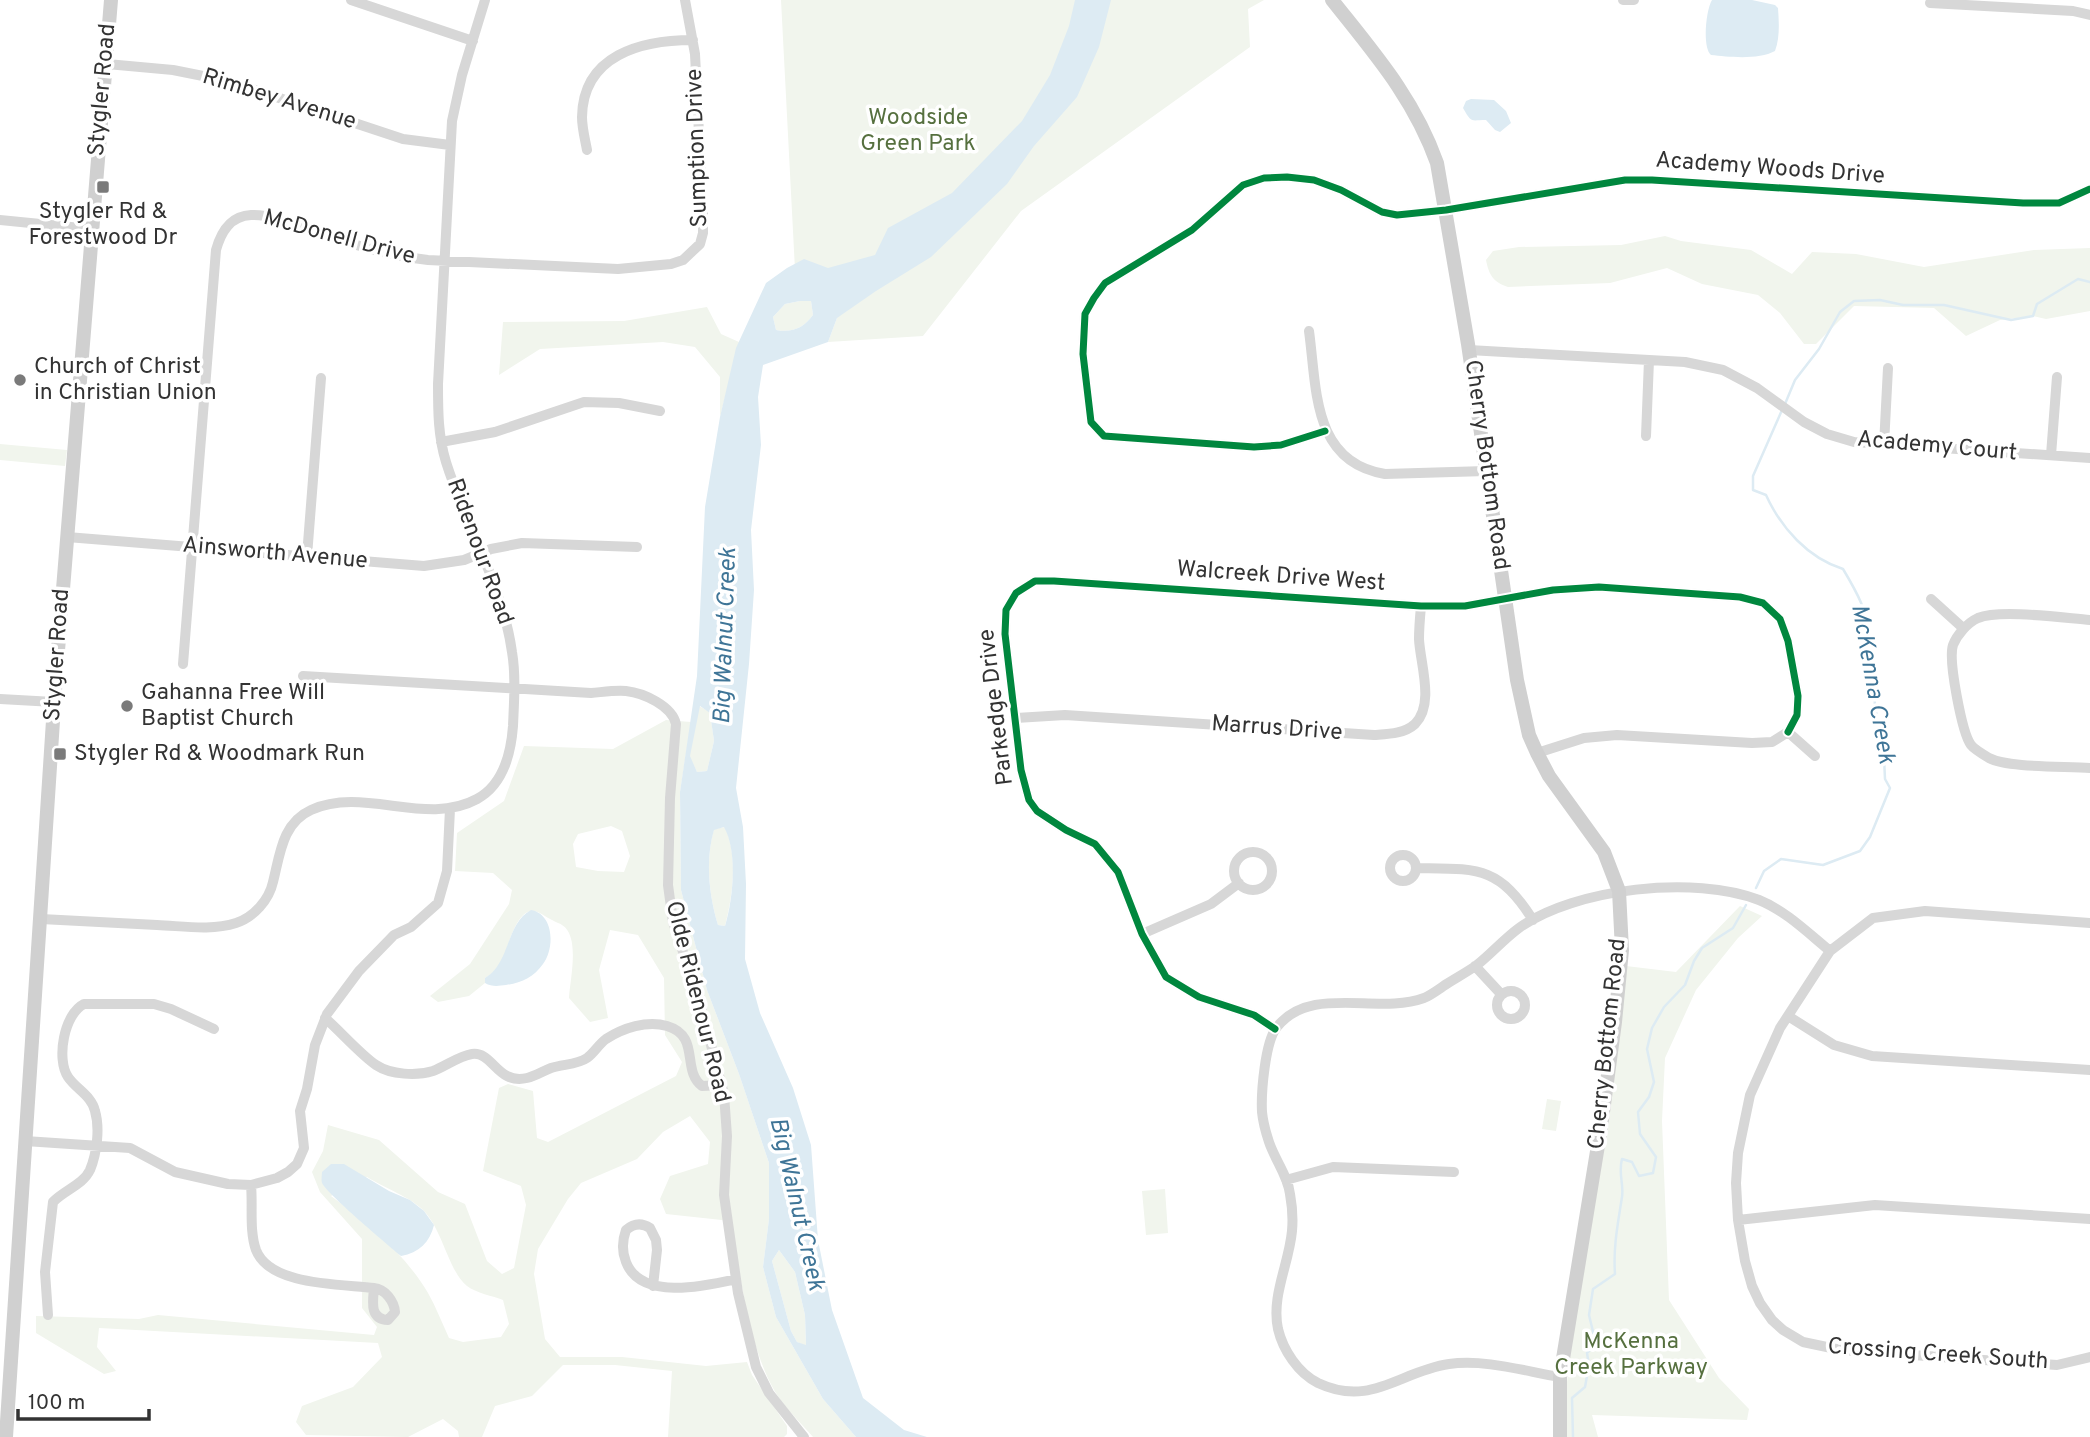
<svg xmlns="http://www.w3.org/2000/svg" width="2090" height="1437" font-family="Overpass,sans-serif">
<rect width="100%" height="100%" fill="#fff"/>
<!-- green -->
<path fill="#f1f5ed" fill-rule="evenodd" d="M781,0H1264L1248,9L1250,47L1021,211L923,336L828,342L837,318L796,289Z
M1665,236L1681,241L1751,250L1792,274L1812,252L1856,254L1924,267L2034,250L2090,248V311L2046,319L2033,316L2000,320L1966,336L1934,308L1854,306L1816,344H1804L1780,313L1758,295L1702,284L1667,268L1610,283L1508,287C1493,282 1489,275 1486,260L1493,251L1519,247L1621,245Z
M800,301H811L813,315C803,328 793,333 776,330L773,317L785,304Z
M707,307L721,334L739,342L720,417V377L695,347L663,342L540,349L499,375L503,322L624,321Z
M0,444L67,450L65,466L0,460Z
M699,706L710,712L714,741L707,771L697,772L689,756Z
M666,720L691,722L680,792L681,890L707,990L739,1074L769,1163V1219L763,1267L776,1317L823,1399L856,1437H813C800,1422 784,1407 774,1390C748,1344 740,1273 731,1221L666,1214L660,1199L670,1176L708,1164L710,1142L690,1116L663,1132L637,1159L581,1183L568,1199L538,1249L534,1274L545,1339L560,1357H622L706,1366L747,1362L752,1375L787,1426V1434L784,1437H668L672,1371L615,1365H563L532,1396L495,1406L482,1437H459L458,1431L443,1419L408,1437L306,1435L296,1422L302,1406L353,1387L382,1357L378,1343L99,1328L97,1347L116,1371L104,1374L36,1333V1316L139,1319L158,1315L374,1335L377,1327L362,1308V1239L320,1192L312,1172L323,1151L328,1125L379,1140L438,1192L465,1204L487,1261L502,1274L514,1268L526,1205L521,1186L483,1171L499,1088L508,1084L533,1091L537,1138L548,1142L676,1076L682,1062L665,1035L664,978L638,935L610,930L599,970L608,1018L590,1022L569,998C570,978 582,931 558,923C550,920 539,911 534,911C515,909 508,950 501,963C497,970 492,974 485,978V983L469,996L438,1002L430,996L470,964L509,904L512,890L493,873L455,871L457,833L504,801L524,746L613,749ZM611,826L622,831L630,856L624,872L598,871L576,867L573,844L578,834ZM367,1177C383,1187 412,1198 424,1211C443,1231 449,1272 467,1286C476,1293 493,1296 503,1300L509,1324L501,1337L463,1342L449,1338C442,1323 436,1307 428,1293C405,1254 367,1222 331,1196Z
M725,827C738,856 733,895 725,926L718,925C709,895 705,860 714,829Z
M1740,906L1762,916L1738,938L1696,990L1665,1058L1662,1121L1669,1300L1719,1378L1749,1409L1747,1420L1592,1415L1598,1437H1566L1564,1409L1572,1338L1626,966L1676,972Z
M1547,1099L1561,1101L1556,1131L1542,1129Z
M1165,1189L1168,1233L1146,1235L1142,1191Z
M779,1250L795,1272L805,1315L806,1346L797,1342L791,1331L772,1261Z"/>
<!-- water -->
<path fill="#ddebf3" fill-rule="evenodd" d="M1075,0H1111L1099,47L1077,97L1034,146L1007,184L931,257L876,291L837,318L828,342L763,365L758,397L761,445L751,530L754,590L749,664L736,788L743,827L746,884L745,959L760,1013L793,1088L811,1145L818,1240L832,1310L863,1398L904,1430L927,1437H856L823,1399L776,1317L763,1267L769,1219V1163L739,1074L707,990L681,890L680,792L697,676L705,507L720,417L736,348L766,283L787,268L804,259L828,268L875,255L888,228L952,193L1022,121L1050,75L1069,26ZM800,301H811L813,315C803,328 793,333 776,330L773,317L785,304ZM700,706L710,713L714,741L707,771L697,772L690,756ZM724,827C738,852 733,899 725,926L718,925C709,895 705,860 714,830ZM779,1250L795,1272L805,1315L806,1345L797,1342L791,1331L772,1261Z
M1712,0H1752L1775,5L1778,8C1779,22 1780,38 1775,51C1759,60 1729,57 1711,55C1702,47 1706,10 1712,0Z
M1471,99L1494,100L1506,111L1511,123L1500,132L1495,130L1486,120C1471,120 1472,124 1463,108L1466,101Z
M531,910C554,914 555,948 543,964C534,977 521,983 506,985C498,986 492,987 485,983V978C511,963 505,924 531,910Z
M331,1164H344L389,1191L410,1200L424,1211L434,1225C430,1242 419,1253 401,1256C388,1245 326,1193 322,1183C321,1180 322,1175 322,1172Z"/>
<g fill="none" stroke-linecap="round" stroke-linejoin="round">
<!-- stream -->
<path stroke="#ddebf3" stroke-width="2.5" d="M1785,404L1795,380L1819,349L1840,312L1854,301L1880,300L1903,305H1944L2011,320L2033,316L2037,304L2078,279L2090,282
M1756,888L1764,871L1781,859L1823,865L1860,851L1870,837L1890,788L1885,779L1883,736L1877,719L1871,674L1863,657C1865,652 1868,645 1868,640C1871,616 1855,589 1843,569C1808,558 1781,528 1766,495L1753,490V476L1782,410
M1573,1437L1572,1398L1585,1387L1589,1365L1587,1353L1596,1344L1589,1315L1593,1289L1615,1274C1613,1247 1618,1223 1622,1197C1624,1183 1618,1174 1622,1159L1632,1162L1639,1176L1653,1173L1656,1157L1640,1134L1638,1112L1649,1097L1654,1082L1647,1049L1652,1028L1664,1007L1685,985L1694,961L1702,948L1733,928L1746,905"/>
<!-- street -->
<path stroke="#d7d7d7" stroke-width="10" d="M351,0L473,41
M1623,0H1634
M1930,3L2073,11L2090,15
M107,64L173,70L228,81L403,139L450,145
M587,150C585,139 582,128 582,117C583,55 641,40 693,40
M0,220L91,229
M1309,331C1317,389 1312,462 1385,474L1486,471
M1469,350L1685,362L1723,370L1757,388L1804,422L1827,434L1854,442L2090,458
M1325,431L1281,445L1254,447L1104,436L1091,422L1083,354L1085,314L1094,298L1105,283L1192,230L1243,185L1264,178L1287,177L1314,180L1341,190L1382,212L1397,215L1446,210L1625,180H1652L2023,203H2059L2090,189
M1646,436L1649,360
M441,442L495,432L584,402L619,403L660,411
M1884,445L1888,368
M2051,455L2057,377
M67,537L424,566L464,560L491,549L522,543L637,547
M307,556L321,378
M1931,599L1963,628
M2090,620C2064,618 2000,609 1978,618C1967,623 1957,635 1953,645C1948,660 1962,733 1971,745C1974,749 1984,755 1989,758C2008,768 2066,766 2090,768
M183,664L216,250C221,232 230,216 251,215C271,214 295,225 314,232C352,244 388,256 428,260L618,269L671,264L683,260L700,244L703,233V213L695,54L685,0
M303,676L591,693C603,692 615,690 626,691C644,693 672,706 676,724L670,798L668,885L673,922L699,1000L724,1094L727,1136L724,1195L738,1293L756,1367L769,1393L804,1437
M0,699L54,702
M1015,718L1065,715L1374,735C1388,734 1404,734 1415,724C1435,704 1420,663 1419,639C1419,628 1420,617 1421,606
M1788,732L1815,756
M1537,753L1584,738L1617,735L1752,743L1772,742L1788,732
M1234 871a19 19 0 1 1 38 0a19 19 0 1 1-38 0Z
M1390 868a13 13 0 1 1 26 0a13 13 0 1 1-26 0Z
M1416,868C1477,869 1498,865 1533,920
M41,919C79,921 118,923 157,925C183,926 211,931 236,923C254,917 269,900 273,882C280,855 282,823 311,810C364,786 426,827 477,799C503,785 511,753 513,726C514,702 516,676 512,652C503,586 466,526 446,462C438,436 438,411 438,384L452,121L462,75L485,0
M2090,923L1925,911L1873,918L1830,951L1780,1028L1750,1095L1738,1153L1736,1183L1738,1220L1745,1261L1752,1286L1760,1303L1772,1320L1783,1330L1803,1342L1841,1350L2057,1365L2090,1357
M1142,934L1211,904L1239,883
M1475,966L1501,994
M1497 1005a14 14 0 1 1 28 0a14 14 0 1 1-28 0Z
M1788,1016L1834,1045L1872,1056L2090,1070
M325,1018C340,1031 361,1055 376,1065C391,1075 417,1076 433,1071C446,1066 459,1056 472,1054C493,1051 497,1085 527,1078C536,1076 543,1071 551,1068C563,1064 577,1065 587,1058C594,1053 599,1044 606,1039C623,1028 647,1020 667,1026C701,1036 681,1070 702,1086L722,1085
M1275,1029L1254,1015L1199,997L1166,977L1142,934L1118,872L1095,844L1066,830L1037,811L1029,800L1021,770L1005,634L1006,610L1016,593L1035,581H1054L1421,606H1465L1553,590L1599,587L1740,597L1763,603L1780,619L1788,641L1798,696L1797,715L1788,732
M25,1141L130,1148L175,1172L228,1184L251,1185L277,1178L288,1172L297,1164L304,1148L300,1111L307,1089L315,1045L327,1014L359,971L394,935L411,927L438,903L447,871L450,809
M1286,1180L1333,1167L1454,1172
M251,1185C253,1205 249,1230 256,1250C270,1286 341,1284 374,1288
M1738,1220L1875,1205L2090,1219
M653,1286L657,1250L656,1240L650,1228C641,1222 633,1224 626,1230C622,1241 622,1252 626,1262C641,1301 705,1286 736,1279
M374,1288C385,1289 394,1301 395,1312L388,1320C369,1319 373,1301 374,1288Z
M48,1315L45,1272L53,1202C64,1190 83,1185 90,1170C97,1153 100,1128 95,1111C92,1096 76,1089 68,1077C56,1059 64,1014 84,1004H154L171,1009L214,1029
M1560,1377C1524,1371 1485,1359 1449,1364C1400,1371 1371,1408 1318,1383C1298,1373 1283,1350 1278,1329C1271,1296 1289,1264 1292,1231C1293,1220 1292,1205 1290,1194C1288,1176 1275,1160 1269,1142C1266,1133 1263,1122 1262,1112C1261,1093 1265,1041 1277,1027C1311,984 1377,1015 1424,998C1431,995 1439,989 1445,985C1456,978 1467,972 1477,965C1492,953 1504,939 1519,928C1575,888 1695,875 1759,900C1786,911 1808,933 1830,951"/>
<!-- secondary -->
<path stroke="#d0d0d0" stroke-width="14" d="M1332,0C1374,53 1414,98 1437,163L1468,344L1517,680L1529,735L1537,753L1549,776L1604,852L1619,891L1622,950L1615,1022L1601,1127L1560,1377V1437
M6,1437L56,675L111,0"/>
<!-- cycleway casing -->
<g stroke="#fff" stroke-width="11">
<path id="cycleway" d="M1325,431L1281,445L1254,447L1104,436L1091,422L1083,354L1085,314L1094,298L1105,283L1192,230L1243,185L1264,178L1287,177L1314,180L1341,190L1382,212L1397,215L1446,210L1625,180H1652L2023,203H2059L2090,189
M1275,1029L1254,1015L1199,997L1166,977L1142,934L1118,872L1095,844L1066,830L1037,811L1029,800L1021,770L1005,634L1006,610L1016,593L1035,581H1054L1421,606H1465L1553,590L1599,587L1740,597L1763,603L1780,619L1788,641L1798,696L1797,715L1788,732"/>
</g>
<!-- cycleway -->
<use href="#cycleway" stroke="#00873e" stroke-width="7"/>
</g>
<!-- markers -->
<g fill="#7a7a7a" stroke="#fff" stroke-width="2.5">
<rect x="96" y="180" width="14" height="14" rx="3.5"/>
<circle cx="20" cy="380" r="7"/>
<circle cx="127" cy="706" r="7"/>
<rect x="53" y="747" width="14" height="14" rx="3.5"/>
</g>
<g text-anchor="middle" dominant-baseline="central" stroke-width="7" stroke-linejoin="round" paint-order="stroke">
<!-- street labels -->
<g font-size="23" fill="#333" stroke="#fff">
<text transform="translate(103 90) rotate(-85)">Stygler Road</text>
<text transform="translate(279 100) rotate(17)">Rimbey Avenue</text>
<text transform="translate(698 148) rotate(-92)">Sumption Drive</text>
<text transform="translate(1770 169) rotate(4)">Academy Woods Drive</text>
<text transform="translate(339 238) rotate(15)">McDonell Drive</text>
<text transform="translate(1937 447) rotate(5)">Academy Court</text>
<text transform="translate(1486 465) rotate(82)">Cherry Bottom Road</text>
<text transform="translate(479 552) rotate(70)">Ridenour Road</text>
<text transform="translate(275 554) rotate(5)">Ainsworth Avenue</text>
<text transform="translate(1281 577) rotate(4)">Walcreek Drive West</text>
<text transform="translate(58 655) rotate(-86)">Stygler Road</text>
<text transform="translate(997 707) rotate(-97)">Parkedge Drive</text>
<text transform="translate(1277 729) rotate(4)">Marrus Drive</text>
<text transform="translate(697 1002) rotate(76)">Olde Ridenour Road</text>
<text transform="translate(1608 1044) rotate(-84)">Cherry Bottom Road</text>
<text transform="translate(1938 1355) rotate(4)">Crossing Creek South</text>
</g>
<!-- park labels -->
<g font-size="23" fill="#56703f" stroke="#fff">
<text x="918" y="118">Woodside<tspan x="918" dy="26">Green Park</tspan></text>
<text x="1631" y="1342">McKenna<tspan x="1631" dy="26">Creek Parkway</tspan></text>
</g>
<!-- poi labels -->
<g font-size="23" fill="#333" stroke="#fff" text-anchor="start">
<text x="103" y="212" text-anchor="middle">Stygler Rd &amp;<tspan x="103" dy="26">Forestwood Dr</tspan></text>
<text x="34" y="367">Church of Christ<tspan x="34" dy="26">in Christian Union</tspan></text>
<text x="141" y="693">Gahanna Free Will<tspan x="141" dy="26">Baptist Church</tspan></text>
<text x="74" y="754">Stygler Rd &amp; Woodmark Run</text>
</g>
<!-- water labels -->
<g font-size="24" font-style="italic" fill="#3f7597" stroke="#fff">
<text transform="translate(726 636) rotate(-88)">Big Walnut Creek</text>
<text transform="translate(1872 684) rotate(80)">McKenna Creek</text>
<text transform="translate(796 1204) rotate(77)">Big Walnut Creek</text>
</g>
</g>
<!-- scale -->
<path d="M18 1409v10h131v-10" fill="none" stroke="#333333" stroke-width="3.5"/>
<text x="28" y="1409" font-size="21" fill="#333333" stroke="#ffffff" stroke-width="5" paint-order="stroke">100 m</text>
</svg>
